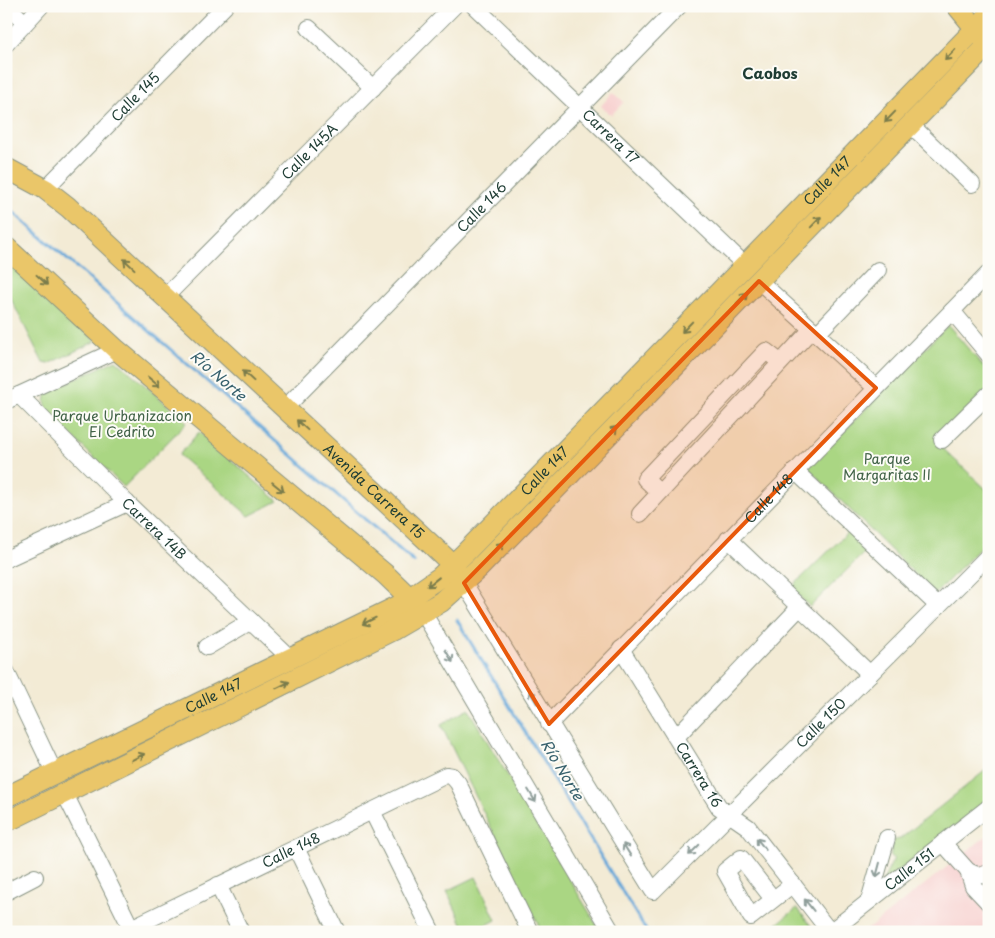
<svg xmlns="http://www.w3.org/2000/svg" width="995" height="938" viewBox="0 0 995 938" font-family="'Playpen Sans',sans-serif">
  <rect width="100%" height="100%" fill="#fdfcf7"/>
  <filter id="ink" filterUnits="userSpaceOnUse"><feTurbulence type="fractalNoise" baseFrequency=".02" numOctaves="2"/><feDisplacementMap in="SourceGraphic" scale="10" xChannelSelector="R" yChannelSelector="G"/><feConvolveMatrix kernelMatrix="1 2 1 2 8 2 1 2 1" color-interpolation-filters="sRGB"/></filter>
  <filter id="wash" filterUnits="userSpaceOnUse"><feTurbulence type="fractalNoise" baseFrequency=".0096" numOctaves="4" result="noise"/><feDisplacementMap in="SourceGraphic" scale="20" xChannelSelector="R" yChannelSelector="G"/><feGaussianBlur stdDeviation="1.12" result="paint"/><feColorMatrix in="noise" values="0 0 0 0 0 0 0 0 0 0 0 0 0 0 0 0 0 1.4 0 .05"/><feComposite in="paint" operator="in"/></filter>
  <g filter="url(#wash)">
    <rect width="100%" height="100%" fill="#f3ebd5"/>
    <path fill="#f7d0cf" d="M613,92l11,10 -13,13 -10,-9z
      M989,834v98h-125l93,-73z"/>
    <path fill="#aad683" stroke="#648a5c" d="M6,261l90,80 -47,23 -6,-1 -37,-74z
      M948,325l41,48v17l-53,52 53,50v47l-54,55 -127,-126z
      M116,360l71,62 -63,65 -75,-73 -4,-12 2,-10z
      M199,432l79,69 -29,15 -70,-61z
      M848,532l18,19 -56,56 -19,-19z
      M468,709l133,223h-59l-101,-207z
      M989,762v38l-108,85 13,-27 -4,-1 4,-17 6,-1 86,-69z
      M476,877l20,43 -23,12h-7l-19,-41z
      M797,908l15,19 -6,5h-39z"/>
    <g fill="none" stroke-linecap="round" stroke-linejoin="round">
      <path stroke="#65a7d9" stroke-width="3" d="M6,206l408,356
        M457,620l190,312"/>
    </g>
  </g>
  <g filter="url(#ink)">
    <g fill="none" stroke-linecap="round" stroke-linejoin="round">
      <defs>
        <g id="minor">
          <path d="M7,6l18,17"/>
          <path id="s1" d="M474,6l272,260"/>
          <path d="M309,28l64,60"/>
          <path d="M6,44l35,-38"/>
          <path d="M911,125l61,59"/>
          <path id="s2" d="M45,189l180,-183"/>
          <path d="M759,281l117,107"/>
          <path id="s3" d="M165,297l289,-291"/>
          <path d="M952,311l37,44"/>
          <path d="M817,334l61,-64"/>
          <path id="s4" d="M19,395l108,108 164,156"/>
          <path d="M6,401l111,-51"/>
          <path id="s5" d="M285,408l394,-402"/>
          <path d="M942,440l47,-46"/>
          <path d="M795,471l143,135"/>
          <path d="M659,492l-14,-13 121,-128 14,11"/>
          <path d="M640,514l172,-185"/>
          <path d="M728,539l142,135"/>
          <path d="M6,559l121,-56"/>
          <path id="s6" d="M464,583l189,308 336,-336"/>
          <path d="M424,614l188,318"/>
          <path d="M207,647l44,-26"/>
          <path id="s7" d="M621,649l98,158 29,20 82,105"/>
          <path d="M6,671l49,103"/>
          <path id="s8" d="M549,724l440,-451"/>
          <path d="M676,737l124,-130"/>
          <path d="M65,794l68,138"/>
          <path d="M372,811l60,121"/>
          <path d="M943,843l25,28 11,5 10,-3"/>
          <path d="M296,848l41,84"/>
          <path d="M968,871l5,15 16,17"/>
          <path d="M218,885l23,47"/>
          <path d="M6,892l29,-15"/>
          <path d="M773,899l-32,-41 -16,13 26,46 42,-33"/>
          <path d="M869,901l18,-63"/>
          <path id="s9" d="M131,928l315,-153 6,1 6,7 72,149"/>
          <path id="s10" d="M830,932l159,-125"/>
        </g>
        <g id="major">
          <path d="M957,6l26,32"/>
          <path id="s11" d="M6,168l39,21 23,18 366,340 19,18 7,12"/>
          <path d="M6,247l111,103 269,225 34,33"/>
          <path id="s12" d="M6,797l392,-191 42,-29 24,-23 525,-539"/>
          <path d="M6,822l387,-192 48,-28 38,-34 510,-524"/>
        </g>
      </defs>
      <use href="#minor" stroke="#899484" stroke-width="18"/>
      <use href="#major" stroke="#899484" stroke-width="22"/>
      <use href="#minor" stroke="#fff" stroke-width="16"/>
      <use href="#major" stroke="#eac669" stroke-width="20"/>
    </g>
    <defs><path id="oneway-shaft" d="M-6 0H5M1.5-3L5.5 0L1.5 3" fill="none" stroke-width="1.6" stroke-linecap="round" stroke-linejoin="round" transform="scale(1.25)"/></defs>
    <g stroke="#7a7b4c">
      <use href="#oneway-shaft" transform="translate(950 55) rotate(134)"/>
      <use href="#oneway-shaft" transform="translate(890 117) rotate(134)"/>
      <use href="#oneway-shaft" transform="translate(816 222) rotate(-46)"/>
      <use href="#oneway-shaft" transform="translate(129 264) rotate(-137)"/>
      <use href="#oneway-shaft" transform="translate(42 280) rotate(43)"/>
      <use href="#oneway-shaft" transform="translate(742 298) rotate(-46)"/>
      <use href="#oneway-shaft" transform="translate(687 327) rotate(134)"/>
      <use href="#oneway-shaft" transform="translate(248 376) rotate(-137)"/>
      <use href="#oneway-shaft" transform="translate(154 382) rotate(40)"/>
      <use href="#oneway-shaft" transform="translate(302 425) rotate(-137)"/>
      <use href="#oneway-shaft" transform="translate(612 432) rotate(-46)"/>
      <use href="#oneway-shaft" transform="translate(278 487) rotate(39)"/>
      <use href="#oneway-shaft" transform="translate(498 548) rotate(-46)"/>
      <use href="#oneway-shaft" transform="translate(433 582) rotate(142)"/>
      <use href="#oneway-shaft" transform="translate(369 621) rotate(154)"/>
      <use href="#oneway-shaft" transform="translate(283 685) rotate(-26)"/>
      <use href="#oneway-shaft" transform="translate(138 757) rotate(-27)"/>
    </g>
    <g stroke="#8f9e9a">
      <use href="#oneway-shaft" transform="translate(449 656) rotate(59)"/>
      <use href="#oneway-shaft" transform="translate(533 697) rotate(-121)"/>
      <use href="#oneway-shaft" transform="translate(532 796) rotate(59)"/>
      <use href="#oneway-shaft" transform="translate(761 844) rotate(-128)"/>
      <use href="#oneway-shaft" transform="translate(627 850) rotate(-122)"/>
      <use href="#oneway-shaft" transform="translate(694 850) rotate(135)"/>
      <use href="#oneway-shaft" transform="translate(878 870) rotate(105)"/>
      <use href="#oneway-shaft" transform="translate(809 905) rotate(-128)"/>
    </g>
  </g>
  <path fill="#e8590c" fill-opacity="0.2" stroke="#e8590c" stroke-width="4" stroke-linejoin="round" d="M759,281l117,107 -327,336 -85,-141z"/>
  <g text-anchor="middle" stroke-width="4" stroke-linejoin="round" paint-order="stroke">
    <g font-size="14" fill="#1f3d34" stroke="#fdfcf7">
      <text dy="5" stroke="none"><textPath href="#s2" startOffset="129">Calle 145</textPath></text>
      <text dy="5" stroke="none"><textPath href="#s1" startOffset="189">Carrera 17</textPath></text>
      <text dy="5" stroke="none"><textPath href="#s3" startOffset="205">Calle 145A</textPath></text>
      <text dy="5" stroke="none"><textPath href="#s12" startOffset="1041">Calle 147</textPath></text>
      <text dy="5" stroke="none"><textPath href="#s5" startOffset="281">Calle 146</textPath></text>
      <text dy="5" stroke="none"><textPath href="#s12" startOffset="636">Calle 147</textPath></text>
      <text dy="5" stroke="none"><textPath href="#s11" startOffset="491">Avenida Carrera 15</textPath></text>
      <text dy="5" stroke="none"><textPath href="#s8" startOffset="315">Calle 148</textPath></text>
      <text dy="5" stroke="none"><textPath href="#s4" startOffset="190">Carrera 14B</textPath></text>
      <text dy="5" stroke="none"><textPath href="#s12" startOffset="231">Calle 147</textPath></text>
      <text dy="5" stroke="none"><textPath href="#s6" startOffset="599">Calle 150</textPath></text>
      <text dy="5" stroke="none"><textPath href="#s7" startOffset="148">Carrera 16</textPath></text>
      <text dy="5" stroke="none"><textPath href="#s9" startOffset="178">Calle 148</textPath></text>
      <text dy="5" stroke="none"><textPath href="#s10" startOffset="101">Calle 151</textPath></text>
    </g>
    <g font-size="14" fill="#426348" stroke="#fdfcf7">
      <text x="122" y="421">Parque Urbanizacion<tspan x="122" dy="16">El Cedrito</tspan></text>
      <text x="887" y="464">Parque<tspan x="887" dy="16">Margaritas II</tspan></text>
    </g>
    <g font-size="15" font-weight="bold" fill="#1f3d34" stroke="#fdfcf7">
      <text x="770" y="79">Caobos</text>
    </g>
    <g font-size="15" font-style="italic" fill="#38626e" stroke="#fdfcf7">
      <text transform="translate(218 376) rotate(41)" y="5">Río Norte</text>
      <text transform="translate(562 770) rotate(59)" y="5">Río Norte</text>
    </g>
  </g>
  <rect width="995" height="938" fill="none" stroke="#fdfcf7" stroke-width="25"/>
</svg>
